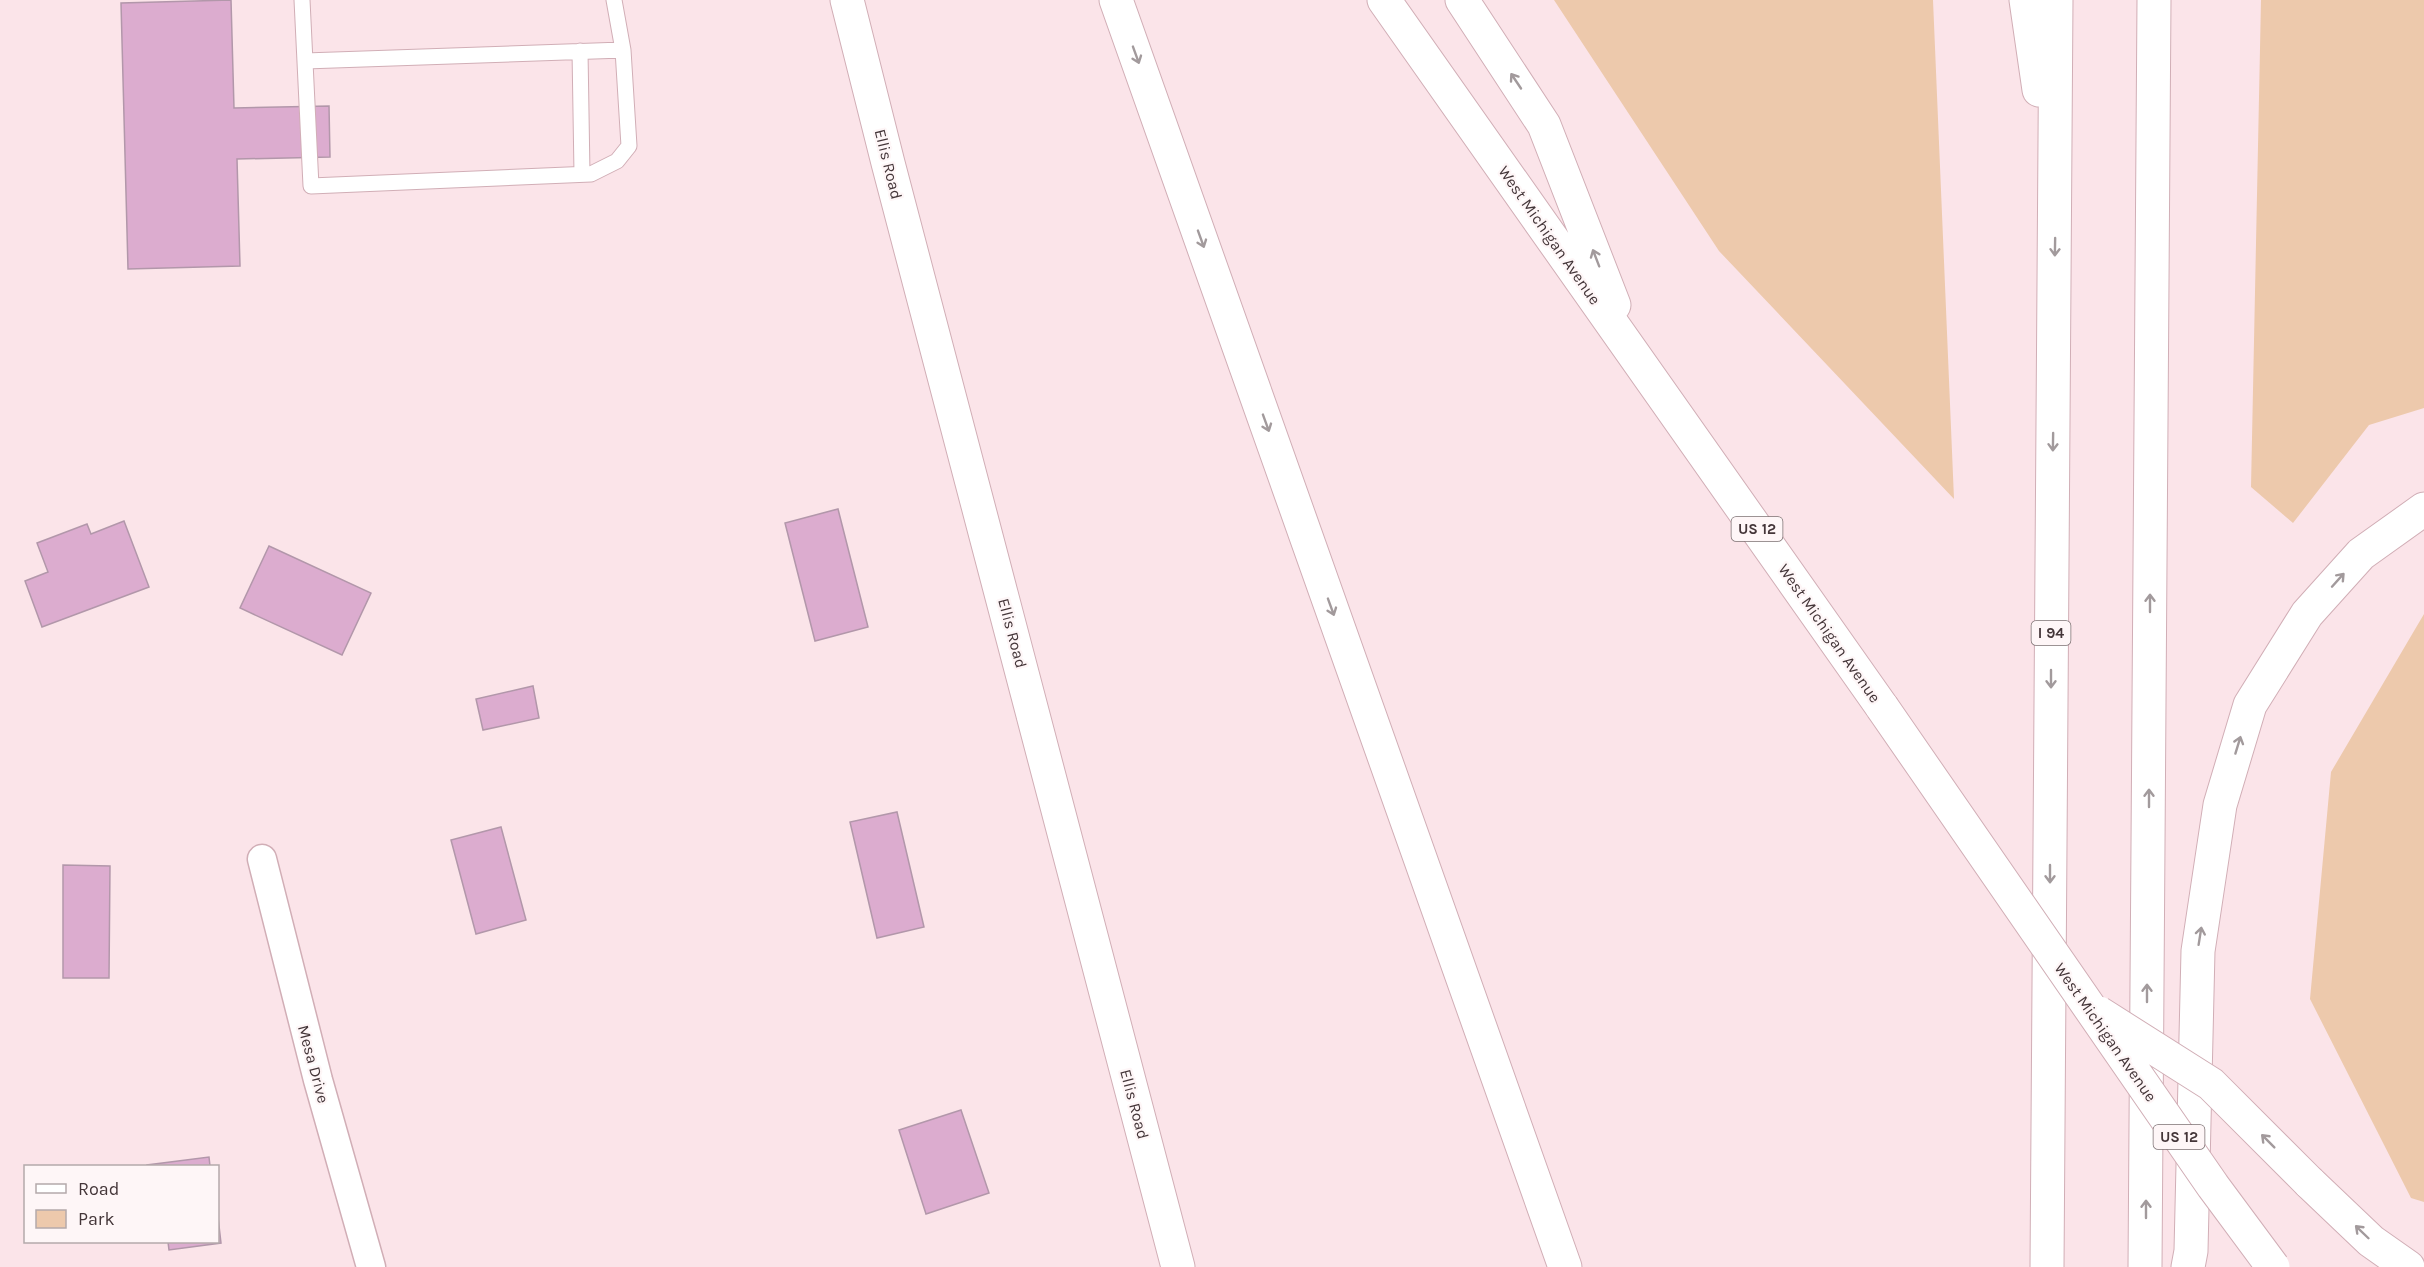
<svg xmlns="http://www.w3.org/2000/svg" width="2424" height="1267" viewBox="0 0 2424 1267" font-family="Karla,sans-serif">
  <rect width="100%" height="100%" fill="#fbe4e9"/>
  <path fill="#edc9ac" d="M1554,0h379l21,499 -235,-248z
    M2261,0h163v408l-55,17 -76,98 -42,-36z
    M2424,614v588l-13,-4 -101,-199 21,-227z"/>
  <path fill="#dcaccf" stroke="#b297aa" stroke-width="1.5" d="M231,0l3,108 95,-2 1,51 -93,2 3,107 -112,3 -7,-266z
    M838,509l30,118 -53,14 -30,-118z
    M124,521l25,66 -107,40 -17,-46 23,-9 -11,-29 50,-19 4,10z
    M269,546l102,47 -29,62 -102,-47z
    M533,686l6,32 -56,12 -7,-31z
    M897,812l27,115 -47,11 -27,-116z
    M501,827l25,93 -50,14 -25,-94z
    M63,865l47,1 -1,112h-46z
    M961,1110l28,83 -63,21 -27,-84z
    M209,1157l1,9h-63v-1z
    M218,1217l3,26 -52,7 -1,-8h50z"/>
  <g fill="none" stroke-linecap="round" stroke-linejoin="round">
    <defs>
      <path id="lane" d="M302,0l9,186 280,-12 26,-13 12,-15 -6,-96 -9,-50
        M580,51l2,123
        M305,61l318,-11"/>
      <path id="street" d="M262,859l56,221 53,187"/>
      <path id="secondary" d="M847,0l41,163 290,1104"/>
      <path id="highway" d="M1116,0l449,1267
        M1384,0l498,707
        M1462,0l82,125 70,180
        M2026,0l13,90
        M2309,1182l62,59 37,26
        M2047,1267l9,-1267
        M2145,1267l9,-1267
        M2188,1267l3,-16 7,-300 22,-146 30,-100 57,-91 54,-60 63,-45"/>
    </defs>
    <use href="#lane" stroke="#d1aeb6" stroke-width="17"/>
    <use href="#street" stroke="#d1aeb6" stroke-width="31"/>
    <use href="#secondary" stroke="#d1aeb6" stroke-width="35"/>
    <use href="#highway" stroke="#d1aeb6" stroke-width="35"/>
    <use href="#lane" stroke="#fff" stroke-width="15"/>
    <use href="#street" stroke="#fff" stroke-width="28"/>
    <use href="#secondary" stroke="#fff" stroke-width="33"/>
    <use href="#highway" stroke="#fff" stroke-width="33"/>
    <defs>
      <path id="highway-bridge" d="M1882,707l331,479 60,81
        M2099,1013l112,71 98,98"/>
    </defs>
    <use href="#highway-bridge" stroke="#d1aeb6" stroke-width="35" stroke-linecap="butt"/>
    <use href="#highway-bridge" stroke="#fff" stroke-width="33"/>
  </g>
  <defs><path id="oneway-shaft" d="M-6 0H5M1.5-3L5.5 0L1.5 3" fill="none" stroke-width="1.6" stroke-linecap="round" stroke-linejoin="round" transform="scale(1.5)"/></defs>
  <g stroke="#a29a9c">
    <use href="#oneway-shaft" transform="translate(1136 55) rotate(70)"/>
    <use href="#oneway-shaft" transform="translate(1516 81) rotate(-124)"/>
    <use href="#oneway-shaft" transform="translate(1201 239) rotate(70)"/>
    <use href="#oneway-shaft" transform="translate(2055 247) rotate(91)"/>
    <use href="#oneway-shaft" transform="translate(1596 258) rotate(-111)"/>
    <use href="#oneway-shaft" transform="translate(1266 423) rotate(70)"/>
    <use href="#oneway-shaft" transform="translate(2053 442) rotate(91)"/>
    <use href="#oneway-shaft" transform="translate(2338 580) rotate(-48)"/>
    <use href="#oneway-shaft" transform="translate(2150 603) rotate(-90)"/>
    <use href="#oneway-shaft" transform="translate(1331 607) rotate(70)"/>
    <use href="#oneway-shaft" transform="translate(2051 679) rotate(90)"/>
    <use href="#oneway-shaft" transform="translate(2238 745) rotate(-73)"/>
    <use href="#oneway-shaft" transform="translate(2149 798) rotate(-90)"/>
    <use href="#oneway-shaft" transform="translate(2050 874) rotate(90)"/>
    <use href="#oneway-shaft" transform="translate(2200 936) rotate(-81)"/>
    <use href="#oneway-shaft" transform="translate(2147 993) rotate(-90)"/>
    <use href="#oneway-shaft" transform="translate(2268 1141) rotate(-135)"/>
    <use href="#oneway-shaft" transform="translate(2146 1209) rotate(-90)"/>
    <use href="#oneway-shaft" transform="translate(2362 1232) rotate(-136)"/>
  </g>
  <g text-anchor="middle" stroke-width="4.5" stroke-linejoin="round" paint-order="stroke">
    <g fill="#fef6f7" stroke="#7c7072" stroke-width="1.5">
      <rect x="1731.5" y="517" width="51" height="24" rx="4.5"/>
      <rect x="2031.5" y="621" width="39" height="24" rx="4.5"/>
      <rect x="2153.5" y="1125" width="51" height="24" rx="4.5"/>
    </g>
    <g font-size="15" font-weight="bold" fill="#443639">
      <text x="1757" y="534">US 12</text>
      <text x="2051" y="638">I 94</text>
      <text x="2179" y="1142">US 12</text>
    </g>
    <g font-size="16" fill="#443639" stroke="#fef6f7">
      <text transform="translate(889 164) rotate(76)" y="6">Ellis Road</text>
      <text transform="translate(1550 235) rotate(55)" y="6">West Michigan Avenue</text>
      <text transform="translate(1013 633) rotate(75)" y="6">Ellis Road</text>
      <text transform="translate(1830 633) rotate(55)" y="6">West Michigan Avenue</text>
      <text transform="translate(2106 1032) rotate(55)" y="6">West Michigan Avenue</text>
      <text transform="translate(314 1064) rotate(75)" y="6">Mesa Drive</text>
      <text transform="translate(1135 1104) rotate(75)" y="6">Ellis Road</text>
    </g>
  </g>
  <rect x="24" y="1165" width="195" height="78" fill="#fef6f7" stroke="#b4a9ab" stroke-width="1.5"/>
  <rect x="36" y="1184" width="30" height="9" fill="#ffffff" stroke="#b4a9ab" stroke-width="1.5"/>
  <text x="78" y="1195" font-size="18" fill="#443639">Road</text>
  <rect x="36" y="1210" width="30" height="18" fill="#edc9ac" stroke="#b4a9ab" stroke-width="1.5"/>
  <text x="78" y="1225" font-size="18" fill="#443639">Park</text>
</svg>
